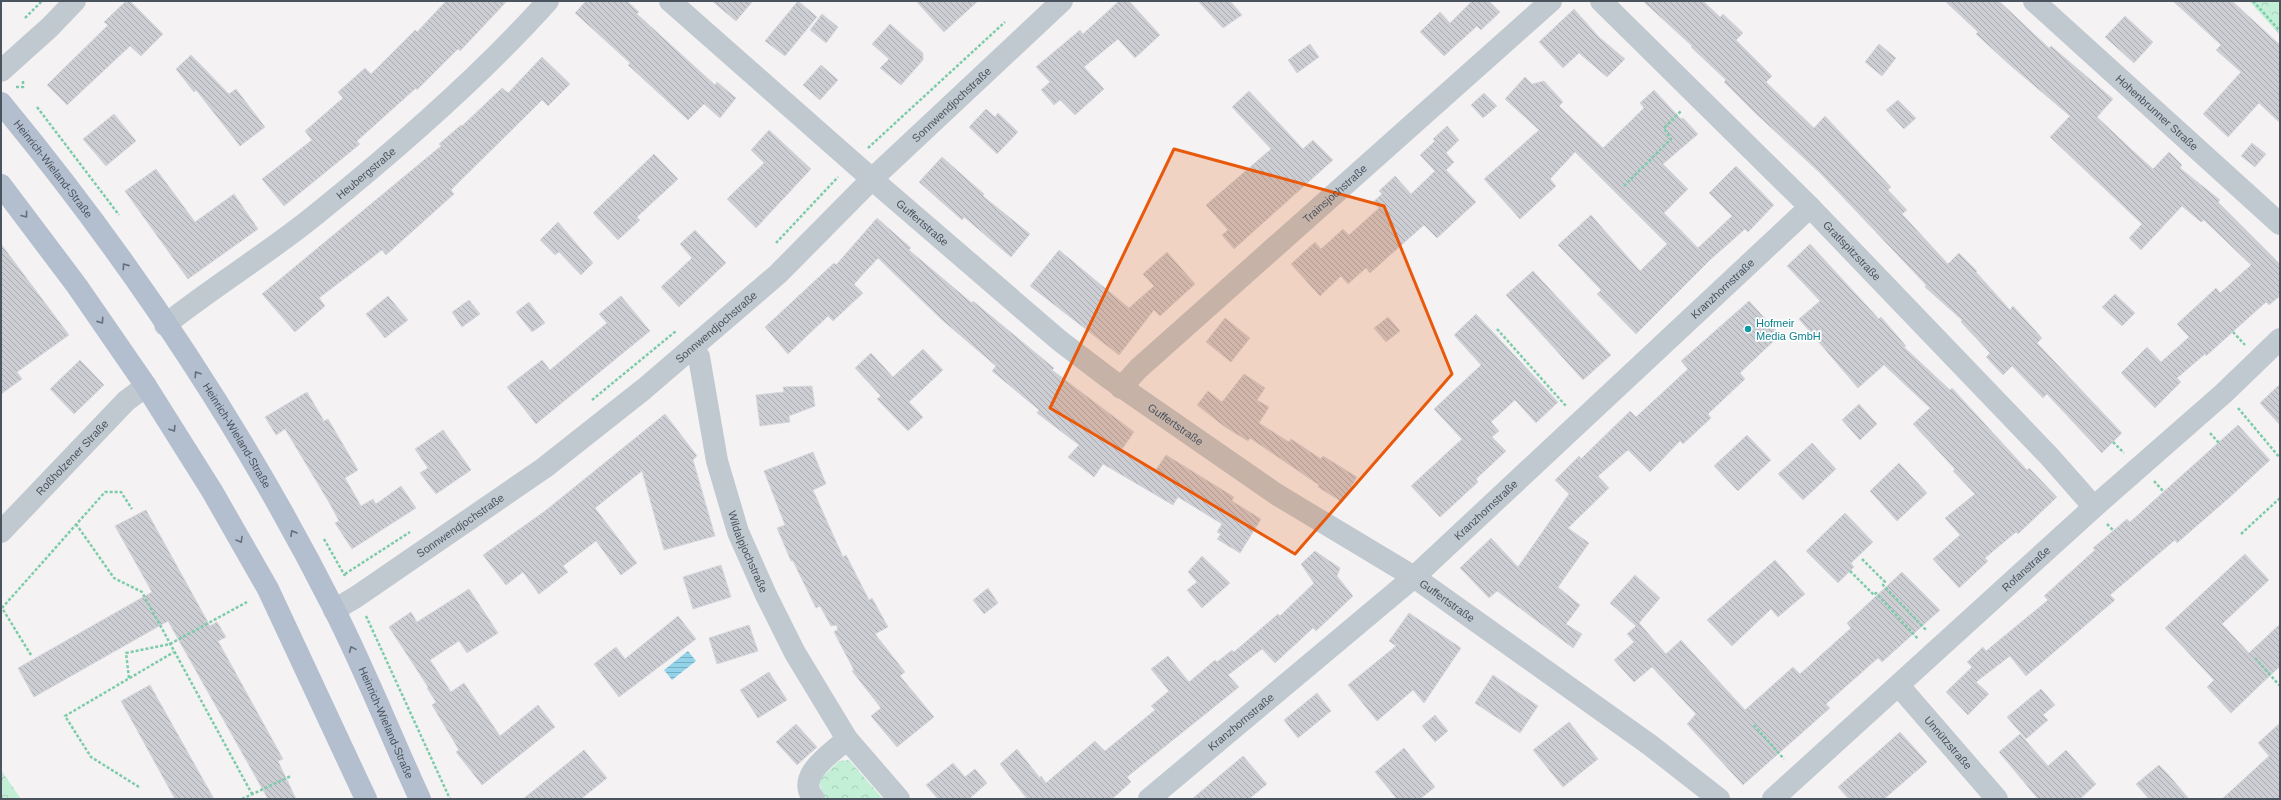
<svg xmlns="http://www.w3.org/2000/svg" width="2281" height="800" viewBox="0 0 2281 800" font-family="Helvetica,sans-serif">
  <defs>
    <pattern id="forest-crowns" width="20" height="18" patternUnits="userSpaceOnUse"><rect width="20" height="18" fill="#c3efd6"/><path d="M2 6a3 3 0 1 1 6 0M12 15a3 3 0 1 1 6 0" fill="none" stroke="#a9cfba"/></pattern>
    <pattern id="water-rules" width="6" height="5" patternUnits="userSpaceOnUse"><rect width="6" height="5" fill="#92d3ea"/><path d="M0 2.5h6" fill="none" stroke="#79aec1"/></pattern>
    <pattern id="building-back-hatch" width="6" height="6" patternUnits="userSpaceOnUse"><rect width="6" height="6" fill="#ccced4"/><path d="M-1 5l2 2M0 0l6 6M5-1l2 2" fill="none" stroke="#a8aaaf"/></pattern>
  </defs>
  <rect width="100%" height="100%" fill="#f4f2f2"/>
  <path fill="url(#forest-crowns)" d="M2249,1h31v34z
    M849,760l34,39 -60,-1 -4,-18 20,-19z
    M1,770l20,29h-20z"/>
  <path fill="url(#water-rules)" d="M688,651l8,10 -24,19 -8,-10z"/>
  <path fill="url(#building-back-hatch)" stroke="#d6d8dd" d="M126,1h4l33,33 -22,22 -11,-10 -63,59 -20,-20 61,-60 -4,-3z
    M446,1h61l-47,50 -2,-2 -41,41 -1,-2 -59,53 3,3 -76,62 -22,-27 50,-39 -7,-9 38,-33 -5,-6 27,-24 6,6 44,-44 2,2z
    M586,1h41l12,11 -2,2 78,71 2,-3 19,16 -16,20 -16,-14 -16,16 -60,-55 2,-2 -55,-50z
    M712,1h41l-17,20z
    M798,1l19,16 -32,39 -20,-15z
    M916,1h62l-34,31z
    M1119,1h10l31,34 -25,23 -17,-19 -34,28 20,22 -29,26 -15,-15 -6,5 -13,-15 9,-8 -14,-15 44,-37 3,4z
    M1198,1h32l12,14 -19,13z
    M1472,1h17l11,11 -19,18 -4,-4 -33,30 -24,-24 20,-20 10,11z
    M1643,1h60l17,16 3,-3 20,19 -7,7 36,36 -6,6 48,46 11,-12 66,71 -3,3 19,20 -5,4 46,50 11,-11 18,18 -1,1 34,38 3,-4 29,32 -5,5 85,90 -20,20 -55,-59 -4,4 -31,-32 -9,9 -17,-18 4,-4 -29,-31 1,-2 -37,-33 1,-2 -106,-112 -67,-62 -29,-29 2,-2 -35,-33 1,-1z
    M1945,1h54l50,47 2,-2 62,53 -16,18 34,32 22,20 16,-17 13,13 -2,3 40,32 -2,2 62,62v32l-11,9 -3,-3 -60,54 -1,-2 -28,24 4,4 -26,26 -34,-35 26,-26 14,15 28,-25 -12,-13 39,-36 4,5 31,-28 -47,-45 -3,2 -19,-16 -41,44 -12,-12 13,-14 -92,-87 20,-21 -59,-50 -35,-32 2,-2z
    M2173,1h59l48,44v78l-21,-20 -31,34 -25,-23 38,-42 -25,-22 5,-5z
    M1574,9l25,28 26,22 -18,18 -28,-24 -16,15 -24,-26z
    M822,14l16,13 -12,16 -16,-13z
    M2125,16l28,26 -19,21 -29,-26z
    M890,24l33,29v7l-22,25 -21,-17 9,-9 -17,-15z
    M1310,44l9,13 -22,16 -9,-13z
    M1879,44l17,14 -14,18 -17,-14z
    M191,55l38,39 7,-5 29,38 -25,19 -44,-56 -2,2 -18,-23z
    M542,57l28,27 -22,22 -6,-6 -91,90 3,4 -68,61 -4,-5 -63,48 6,8 -30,26 -33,-38 179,-148 -2,-2 22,-19 1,1 40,-38 6,5z
    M821,65l17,15 -18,20 -17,-15z
    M1525,77l7,7 12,-3 19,21 -4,4 44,42 41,-40 -4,-5 14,-13 27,29 2,-1 15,16 -35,30 25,25 -24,24 34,35 34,-32 -23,-23 27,-27 38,39 -26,27 -3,-3 -35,31 -74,74 -39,-40 4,-4 -43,-45 33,-30 49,56 27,-27 -92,-92 -25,27 6,7 -36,33 -36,-40 55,-49 -34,-31z
    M1249,91l54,58 10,-9 20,20 -99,89 -12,-14 6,-5 -22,-25 65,-56 -39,-42z
    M1484,93l13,13 -14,12 -12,-13z
    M1898,100l18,18 -12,11 -18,-19z
    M986,109l9,8 3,-4 20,19 -21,22 -28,-27z
    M114,114l22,27 -30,25 -23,-27z
    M1447,126l12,14 -13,13 8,9 -8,8 30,32 -39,36 -13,-13 -54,48 -4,-5 -18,16 -7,-8 -21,20 -29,-32 24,-22 6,7 22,-20 6,6 30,-27 -6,-6 9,-8 -3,-3 16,-15 16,18 24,-23 -15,-16 15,-14 -2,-2z
    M769,130l42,39 -55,59 -29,-29 37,-36 -13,-13z
    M2252,143l14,11 -11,13 -14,-11z
    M654,154l24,25 -41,38 3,3 -22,20 -25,-27z
    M942,157l42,37 -1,2 47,38 -19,23 -47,-40 -2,3 -43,-38z
    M156,169l39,53 39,-28 24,35 -70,50 -63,-88z
    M877,218l34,30 -2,2 63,53 1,-2 81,67 -2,2 82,62 -12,17 33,22 11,-16 68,42 -2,4 29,18 -21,34 -23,-14 4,-5 -4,-2 5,-8 -44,-27 -5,8 -70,-41 -9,13 -26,-20 11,-12 -42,-32 2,-3 -47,-39 4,-5 -55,-47 -63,-61 -24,26 9,9 -30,28 -5,-5 -40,38 -23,-27 69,-64 2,2z
    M558,222l35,41 -12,12 -22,-23 -4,3 -15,-15z
    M695,230l31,33 -47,44 -18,-20 31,-29 -12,-14z
    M1,244l68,91 -52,37 5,7 -21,15z
    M1810,244l69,75 2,-2 25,29 -2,1 46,43 2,-2 75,82 2,-2 28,29 -39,37 -2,-2 -31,26 3,3 -29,27 -26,-29 27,-24 -15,-17 30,-24 -22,-23 2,-2 -42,-45 17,-16 -46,-43 -26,23 -59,-69 21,-18 -33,-35z
    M1059,250l70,58 25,-22 -11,-12 24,-22 28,32 -35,32 -6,-6 -35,45 -89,-69z
    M1533,271l78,84 -28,25 -77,-85z
    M2115,294l20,19 -13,13 -20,-19z
    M388,296l20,24 -23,18 -19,-24z
    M621,296l29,35 -114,93 -29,-37 35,-27 8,10 57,-47 -8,-9z
    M469,300l11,14 -18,13 -10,-15z
    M1749,301l31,34 -40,38 5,6 -37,35 3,4 -28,26 -3,-3 -30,31 -22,-22 -30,26 11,12 -41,40 21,15 -31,44 22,18 -14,19 16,10 -9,14 -76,-57 -8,7 -29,-30 31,-30 27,29 51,-73 -14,-14 24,-24 2,3 49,-48 6,6 52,-48 -7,-8z
    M529,302l16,21 -13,9 -16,-20z
    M1476,314l82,88 -22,21 -21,-23 -24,22 8,9 -7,6 14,14 -30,28 2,3 -38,35 -29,-31 51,-47 -28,-30 47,-44 -27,-30z
    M1388,317l12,14 -14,11 -12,-14z
    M1225,318l25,20 -19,24 -25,-20z
    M923,349l20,21 -34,32 14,15 -15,14 -31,-32 4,-3 -26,-28 16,-15 22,24z
    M80,360l24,25 -30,29 -24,-25z
    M1244,374l21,14 -8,12 12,7 -10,16 30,19 2,-3 30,20 2,-3 34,21 -15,25 -24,-15 1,-2 -69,-47 -2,3 -23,-14 -28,-22 11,-14 14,11z
    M2280,384v41l-20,-22z
    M812,386l3,20 -26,10 1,6 -30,4 -4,-31 28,-3 -1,-5z
    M307,392l17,29 4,-2 30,51 -13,8 16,28 12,-7 3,5 25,-18 15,22 -64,41 -17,-26 4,-2 -9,-17 -45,-75 -9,6 -11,-18z
    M1859,404l18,20 -17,16 -18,-20z
    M665,414l32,42 -4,4 22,76 -51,14 -22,-79 -47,37 42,55 -16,12 -25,-34 -33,25 5,6 -29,22 -16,-22 -17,13 -23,-30 62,-44z
    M2238,425l32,35 -40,37 -53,46 -2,-3 -65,55 5,5 -89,76 -16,-20 -34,26 13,12 -21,21 -22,-23 26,-25 -5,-5 16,-15 3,4 62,-51 -4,-4 51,-46 -2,-2 34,-29 3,3z
    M443,430l28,40 -35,24 -16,-21 8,-5 -13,-19z
    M1747,435l24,25 -33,31 -24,-25z
    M1812,443l24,26 -33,31 -25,-26z
    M813,452l13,32 -13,6 30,67 3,-2 23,45 3,-2 16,29 -13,7 30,38 -5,4 34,41 -37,30 -26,-31 10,-8 -29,-37 2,-1 -20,-38 4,-3 -2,-4 -5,1 -11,-20 -4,2 -23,-47h-2l-14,-33 8,-3 -21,-54z
    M1899,463l28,30 -30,28 -27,-30z
    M146,510l64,116 7,-4 9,15 -8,4 65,118 -5,2 18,38h-28l-100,-178 -134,76 -16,-29 134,-76 -37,-66z
    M1845,513l28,29 -22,21 3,4 -16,16 -32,-32z
    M1315,551l25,17 -3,8 16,20 -37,35 -3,-3 -38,35 -13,-14 -34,26 11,12 -112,90 4,5 -19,17h-85l-27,-35 17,-15 23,29 1,-2 5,7 49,-42 10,10 50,-41 -4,-4 18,-15 -18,-22 17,-13 21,26 26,-22 2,2 15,-12 2,2 44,-38 2,2 34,-33 -13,-19z
    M2245,554l24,26 -47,44 27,29 31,-29v42l-49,47 -24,-26 7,-7 -49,-52z
    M1202,556l28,27 -28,25 -15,-18 10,-8 -9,-10z
    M1775,560l30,34 -27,23 -7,-8 -39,37 -25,-26z
    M721,565l10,32 -38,12 -10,-32z
    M1902,572l38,38 -58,52 -4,-4 -52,46 4,4 -87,77 -56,-61 9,-10 -44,-47 -18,15 -20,-22 20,-18 -7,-8 9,-8 -26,-23 25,-28 25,23 -21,25 27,31 15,-14 64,70 48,-43 7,7 51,-46 -4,-5z
    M988,588l10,15 -14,11 -11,-14z
    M469,589l29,44 -31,20 -8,-12 -29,19 21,32 13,-9 36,53 38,-31 17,22 -73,58 -26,-33 3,-2 -27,-45 4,-3 -9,-14 1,-1 -39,-60 22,-15 6,10z
    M1409,613l52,35 -37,55 -11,-13 -36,31 -29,-36 48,-39 -7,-5z
    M678,616l18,23 -77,58 -25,-33 22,-17 9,12z
    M749,625l9,26 -41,13 -8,-26z
    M769,672l18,28 -29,18 -18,-28z
    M1493,675l45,31 -18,27 -45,-30z
    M150,685l64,114h-39l-54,-98z
    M2041,689l14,16 -12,10 5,5 -22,19 -19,-22z
    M1317,693l14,18 -33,27 -14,-18z
    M1435,715l13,16 -13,11 -13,-16z
    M1569,722l29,37 -35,28 -30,-37z
    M2280,723v76h-58l47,-43 -11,-13z
    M796,724l21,23 -20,18 -21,-23z
    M1900,732l27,30 -43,37h-35l-11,-12z
    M2020,734l28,32 18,-16 30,34 -16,15h-42l-39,-47z
    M1404,748l31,39 -15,12h-23l-22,-27z
    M584,750l23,28 -26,21h-58z
    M1243,756l24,28 -18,15h-57z
    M953,763l12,14 10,-8 12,14 -18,16h-31l-12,-14z
    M2159,765l8,8 22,26h-40l-13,-15z"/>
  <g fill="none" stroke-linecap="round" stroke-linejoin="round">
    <path stroke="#7ccca9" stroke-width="2.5" stroke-dasharray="3 2" stroke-linecap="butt" d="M2253,1l27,30
      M25,18l17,-17
      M16,87h7v-6
      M37,107l82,108
      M868,148l137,-126
      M1624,186l47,-47 -7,-11 18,-18
      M776,243l62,-66
      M1497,329l69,77
      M2233,332l12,13
      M592,400l84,-69
      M2238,408l42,50
      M2210,433l9,10
      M2113,442l11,11
      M2154,481l9,10
      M76,524l38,54 28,14 110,202
      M2107,524l6,6
      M2241,534l39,-36
      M324,539l21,37
      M1862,559l23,23 -2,3 44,46
      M1850,571l24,24 2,-2 42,46
      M345,574l65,-42
      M366,616l84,183
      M31,655l-29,-47 103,-116h16l11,17
      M2255,658l25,28
      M129,678l-3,-25 44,-9 77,-42
      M1754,725l30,34
      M139,787l-48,-30 -26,-41 109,-64
      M242,799l49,-23"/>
    <g stroke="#c0c8d0" stroke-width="22">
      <path id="s1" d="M670,1l211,186 179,154 50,38 166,115 138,83 236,168 69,54"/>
      <path id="s2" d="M1601,1l209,206 239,249 45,51"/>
      <path id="s3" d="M2034,1l246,223"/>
      <path d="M1,71l49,-44 25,-26"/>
      <path id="s4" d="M165,325c49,-39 102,-71 149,-109 82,-66 164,-137 234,-215"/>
      <path id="s5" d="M693,347l6,10 18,104 21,71 28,63 29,58 52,86 52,60"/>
      <path id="s6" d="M1121,388l17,-19 413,-368"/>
      <path id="s7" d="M1,532l125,-131 20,-15"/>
      <path id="s8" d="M334,610l22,-13 188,-129 100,-79 134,-115 94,-95 190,-178"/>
      <path id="s9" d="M1899,686l98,113"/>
      <path d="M814,799c-20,-23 18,-46 33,-60"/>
      <path id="s10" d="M1149,799l265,-222 396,-370"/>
      <path id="s11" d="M1773,799l321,-292 130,-114 56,-54"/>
    </g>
    <g stroke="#b3bfcf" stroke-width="22">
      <path id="s12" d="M1,103c128,155 242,326 333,506 31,61 57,127 86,190"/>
      <path d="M1,185l76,101 69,100 66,105 56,98 98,210"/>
    </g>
  </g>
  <defs><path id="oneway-chevron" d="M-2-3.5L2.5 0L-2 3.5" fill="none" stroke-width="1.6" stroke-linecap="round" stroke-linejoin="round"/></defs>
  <g stroke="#646f7b">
    <use href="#oneway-chevron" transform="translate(25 215) rotate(53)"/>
    <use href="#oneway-chevron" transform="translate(125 266) rotate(-125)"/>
    <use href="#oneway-chevron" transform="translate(101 321) rotate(55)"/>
    <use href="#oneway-chevron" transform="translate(197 374) rotate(-123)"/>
    <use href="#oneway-chevron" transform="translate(173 429) rotate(58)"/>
    <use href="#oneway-chevron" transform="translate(293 533) rotate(-119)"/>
    <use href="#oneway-chevron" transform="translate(240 540) rotate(60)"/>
    <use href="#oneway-chevron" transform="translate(352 649) rotate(-114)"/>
  </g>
  <path fill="#e8590c" fill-opacity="0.2" stroke="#e8590c" stroke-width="3" stroke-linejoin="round" d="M1174,149l210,57 68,168 -157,180 -245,-146z"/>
  <circle fill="#0f9aa8" stroke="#fff" stroke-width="1.5" cx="1748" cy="329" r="4"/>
  <g text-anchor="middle" stroke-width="3.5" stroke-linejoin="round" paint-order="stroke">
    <g font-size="11" fill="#4a545f" stroke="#fff">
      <text dy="4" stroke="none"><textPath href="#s8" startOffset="800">Sonnwendjochstraße</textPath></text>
      <text dy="4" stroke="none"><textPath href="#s3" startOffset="166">Hohenbrunner Straße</textPath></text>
      <text dy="4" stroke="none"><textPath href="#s12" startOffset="84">Heinrich-Wieland-Straße</textPath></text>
      <text dy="4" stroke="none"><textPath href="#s4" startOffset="252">Heubergstraße</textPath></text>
      <text dy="4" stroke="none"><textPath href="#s6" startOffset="289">Trainsjochstraße</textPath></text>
      <text dy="4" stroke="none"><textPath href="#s1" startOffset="336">Guffertstraße</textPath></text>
      <text dy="4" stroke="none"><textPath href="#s2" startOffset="354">Gratlspitzstraße</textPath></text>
      <text dy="4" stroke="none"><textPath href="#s10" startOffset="768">Kranzhornstraße</textPath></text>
      <text dy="4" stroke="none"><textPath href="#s8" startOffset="476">Sonnwendjochstraße</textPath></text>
      <text dy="4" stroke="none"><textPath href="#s1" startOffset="660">Guffertstraße</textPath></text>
      <text dy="4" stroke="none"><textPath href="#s12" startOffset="408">Heinrich-Wieland-Straße</textPath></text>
      <text dy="4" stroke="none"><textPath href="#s7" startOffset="103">Roßholzener Straße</textPath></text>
      <text dy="4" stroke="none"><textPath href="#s10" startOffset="444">Kranzhornstraße</textPath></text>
      <text dy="4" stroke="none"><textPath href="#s8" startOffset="152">Sonnwendjochstraße</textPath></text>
      <text dy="4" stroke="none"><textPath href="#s5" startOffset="213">Wildalpjochstraße</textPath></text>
      <text dy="4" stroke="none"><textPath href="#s11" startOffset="342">Rofanstraße</textPath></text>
      <text dy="4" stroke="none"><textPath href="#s1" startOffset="984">Guffertstraße</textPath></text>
      <text dy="4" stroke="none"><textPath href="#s10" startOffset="120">Kranzhornstraße</textPath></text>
      <text dy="4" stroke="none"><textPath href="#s12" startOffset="732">Heinrich-Wieland-Straße</textPath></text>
      <text dy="4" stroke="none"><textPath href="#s9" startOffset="75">Unnützstraße</textPath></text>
    </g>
    <g font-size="11" fill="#0d838f" stroke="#fff" text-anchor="start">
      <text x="1756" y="327">Hofmeir<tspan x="1756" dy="13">Media GmbH</tspan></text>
    </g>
  </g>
  <rect width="2281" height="800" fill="none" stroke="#4a545f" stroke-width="4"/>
</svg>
